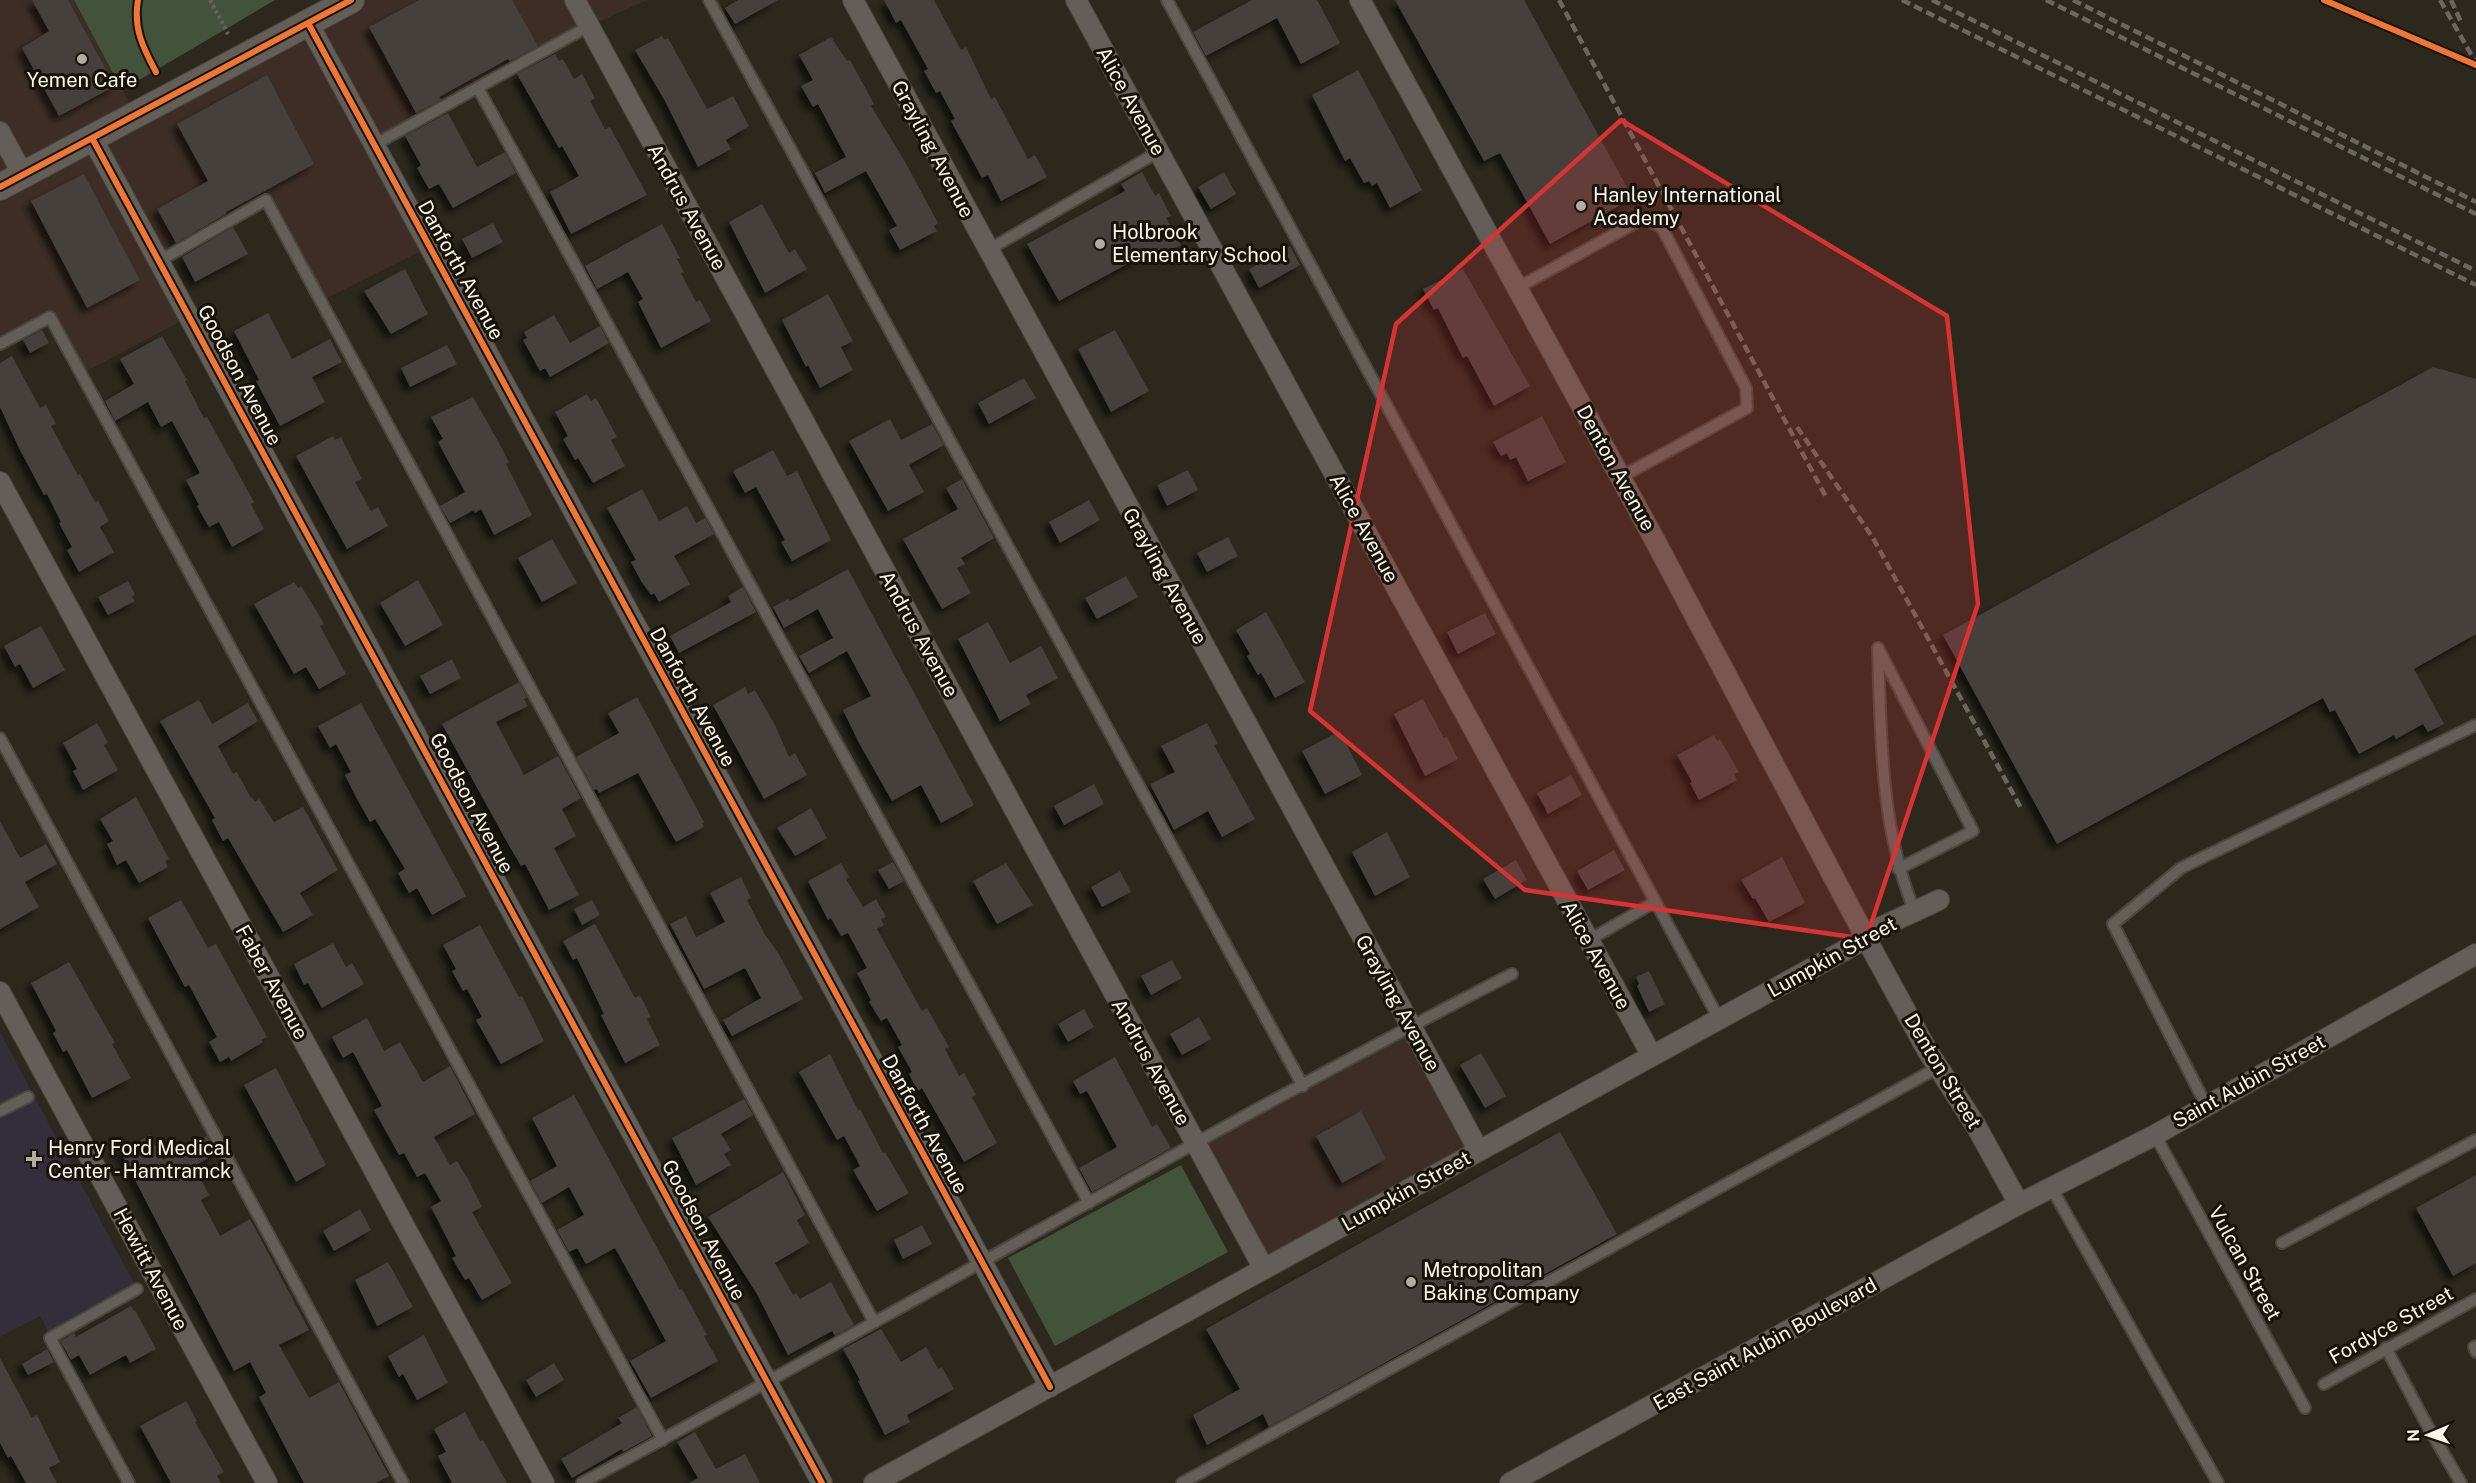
<svg xmlns="http://www.w3.org/2000/svg" width="2476" height="1483" viewBox="0 0 2476 1483" font-family="'Public Sans',sans-serif">
  <defs>
    <filter id="shadow"><feDropShadow dx="-5.5" dy="5.5" stdDeviation="3" flood-color="#0009"/></filter>
  </defs>
  <rect width="100%" height="100%" fill="#2c281e"/>
  <path fill="#3d2d26" d="M0,0h74l62,115 212,-115h299l-58,26 -215,119 55,102 -108,54 -55,-100 -107,60 30,56 -108,57 -31,-57 -50,27z
    M1411,1026l68,125 -215,118 -67,-124z"/>
  <path fill="#342e3b" d="M0,1032l136,255 -87,46 -9,-17 -40,21z"/>
  <path fill="#43523a" d="M74,0h201l-153,90z
    M1181,1165l47,87 -173,94 -47,-88z"/>
  <path fill="#443f3b" filter="url(#shadow)" d="M32,0h36l47,86 -56,30 -37,-68 27,-17z
    M419,0h93l26,46 -28,15 -2,-2 -69,38 2,3 -25,13 -47,-86z
    M738,0h40l-43,24 -10,-16z
    M884,0h50l27,50 5,-3 25,52 4,-2 33,62 7,-4 12,22 -46,24 -13,-26 -6,3 -31,-57 4,-2 -15,-28 -4,2 -12,-22 4,-2 -27,-49 -5,3z
    M1252,0h65l23,43 -39,21 -24,-46 -71,38 -13,-24z
    M1395,0h129l109,198 -83,46 -50,-91 -16,8z
    M662,36l3,4 3,-2 39,71 26,-13 16,30 -23,14 5,9 -33,18 -33,-66 -30,-51z
    M831,37l16,24 3,-1 24,44 -3,2 33,54 34,63 -4,3 3,5 -37,19 -11,-20 8,-4 -31,-55 -41,22 -10,-20 31,-16 -28,-53 -5,3 -12,-21 12,-6 -14,-25z
    M555,54l4,7 4,-2 11,20 8,-5 13,24 -5,3 15,28 5,-2 37,68 -76,39 -21,-42 29,-16 -17,-30 -3,2 -42,-74z
    M1358,70l64,120 -32,18 -13,-25 -5,3 -3,-5 -5,2 -14,-25 -5,3 -33,-66z
    M267,75l47,89 -88,48v2l-50,29 -19,-34 51,-28 -31,-57z
    M448,113l29,54 28,-15 11,21 -63,35 -14,-24 -10,5 -12,-21 4,-3 -16,-29z
    M1142,172l13,24 4,-3 12,23 -5,2 15,27 -20,10 -4,-7 -98,53 -32,-57 98,-53 -4,-7z
    M1224,172l12,22 -25,15 -13,-22z
    M84,174l56,106 -53,28 -56,-107z
    M762,204l27,49 6,-4 12,20 -42,24 -36,-71z
    M493,223l10,19 -31,16 -10,-19z
    M662,224l18,34 -3,1 7,13 -3,1 15,29 4,-2 11,21 -50,27 -23,-46 5,-3 -15,-27 -31,17 -12,-23z
    M233,227l15,27 -53,28 -13,-25z
    M1290,246l10,19 -41,23 -10,-19z
    M405,269l23,45 -37,20 -27,-43z
    M1463,269l67,117 -36,20 -27,-50 -4,2 -25,-50 -4,2 -11,-21z
    M828,294l25,47 -12,6 12,23 -33,18 -12,-23 -2,2 -24,-47z
    M268,313l24,46 38,-20 12,23 -30,15 13,25 -45,24 -24,-45 3,-1 -25,-49z
    M554,315l16,28 30,-17 9,17 -59,34 -5,-9 -5,3 -17,-31 4,-2 -3,-6z
    M42,330l7,13 -19,10 -7,-13z
    M1115,330l34,61 -38,21 -33,-63z
    M162,336l25,44 -2,1 19,37 3,-1 47,85 -3,2 13,25 -32,18 -13,-25 -10,5 -12,-21 2,-1 -13,-25 14,-7 -28,-52 -11,6 -13,-25 -33,19 -10,-20 29,-17 -14,-25z
    M447,345l10,19 -47,23 -9,-19z
    M12,356l28,52 6,-3 10,19 -5,2 27,49 2,-1 15,28 3,-1 11,20 -9,6 14,25 -35,20 -12,-22 5,-3 -13,-24 2,-1 -14,-28 -3,1 -24,-45 -20,-43v-44z
    M2433,367l43,12v255l-62,35 30,55 -16,8 -5,-8 -27,15 -2,-4 -35,19 -24,-44 -5,2 -7,-14 -266,146 -114,-209z
    M1024,378l12,20 -47,26 -11,-21z
    M587,394l4,7 5,-3 21,39 -6,3 14,26 -32,17 -15,-25 -3,2 -12,-21 5,-3 -13,-24z
    M473,397l30,53 6,13 -3,1 26,51 -38,20 -13,-26 -6,4 -1,-3 -24,13 -10,-17 25,-14 -27,-50 5,-3 -12,-22z
    M1542,416l24,46 -38,19 -12,-24 -6,3 -3,-7 -6,3 -8,-14z
    M890,419l11,21 31,-16 12,21 -35,20 15,27 -36,19 -39,-70z
    M333,436l2,4 6,-3 21,42 -7,3 16,29 7,-4 10,19 -41,23 -51,-93z
    M773,450l14,26 10,-5 34,69 -39,21 -11,-19 4,-2 -29,-53 -11,6 -12,-22z
    M1188,470l10,20 -31,16 -10,-21z
    M962,479l32,59 -33,20 4,6 -8,4 14,25 -29,16 -39,-70 55,-30 -12,-21z
    M642,489l17,32 28,-15 9,17 9,-5 9,16 -40,22 16,28 -31,18 -5,-9 -3,2 -10,-14 -10,-19 5,-2 -29,-52z
    M1089,500l11,20 -40,23 -11,-21z
    M1228,537l10,19 -31,16 -10,-19z
    M552,539l25,44 -35,19 -24,-44z
    M848,569l126,236 -33,18 -20,-38 -29,16 -33,-58 -16,-33 28,-14 -24,-45 -38,22 -10,-17 34,-18 -15,-29 -34,19 -11,-21 15,-8 2,2z
    M1126,576l12,21 -41,22 -12,-21z
    M418,580l25,45 -38,21 -25,-43z
    M128,581l7,14 -3,2 3,4 -27,14 -10,-18z
    M294,582l4,6 3,-2 12,19 11,19 -4,2 26,48 -27,15 -13,-22 -12,7 -40,-70z
    M743,587l13,25 -77,41 -9,-17 61,-34 -3,-6z
    M1266,612l39,70 -30,16 -14,-25 -3,2 -11,-19 3,-2 -14,-24z
    M1485,613l11,21 -38,20 -11,-22z
    M988,622l22,41 31,-17 17,32 -32,17 5,9 -31,17 -42,-82z
    M41,626l24,44 -32,18 -13,-24 -5,3 -11,-21z
    M452,659l9,19 -31,16 -10,-18z
    M519,682l8,16 -3,1 4,7 -32,16 28,53 34,-19 23,42 -19,11 14,27 -22,12 25,47 -30,15 -24,-46 -4,2 -14,-24 -65,-118z
    M745,687l3,7 7,-4 20,35 14,32 6,-4 12,22 -43,24 -51,-94z
    M637,697l67,125 -2,1 2,4 -28,15 -38,-69 -39,20 -2,-4 -3,1 -18,-33 43,-24 -11,-20z
    M1423,699l21,39 3,-1 11,22 -33,17 -31,-62z
    M199,700l13,24 36,-21 10,18 -40,25 15,28 4,-2 14,26 1,-1 3,5 4,-3 15,23 29,-15 35,63 -38,23 13,22 -30,17 -55,-94 -5,3 -11,-21 3,-2 -55,-97z
    M361,703l105,193 -34,19 -15,-27 -8,5 -11,-20 7,-4 -30,-50 -5,3 -14,-25 -11,-22 6,-3 -15,-28 -6,4 -12,-22z
    M97,723l11,20 -4,2 14,25 -35,20 -10,-19 4,-2 -14,-26z
    M1207,723l11,21 -4,1 41,74 -33,18 -14,-26 -34,19 -24,-46 25,-12 -14,-26z
    M1340,731l22,44 -37,19 -23,-43z
    M1714,735l3,6 3,-2 19,33 -5,2 3,6 -38,20 -9,-17 2,-1 -15,-27z
    M1571,775l11,20 -34,19 -11,-21z
    M1094,784l10,20 -40,21 -10,-19z
    M136,797l33,62 -4,2 3,6 -29,16 -13,-23 -9,5 -10,-21 6,-3 -13,-22z
    M811,808l16,30 -32,18 -18,-28z
    M0,821l20,37 26,-14 11,20 -32,18 14,25 -39,22z
    M1387,832l23,45 -35,19 -23,-44z
    M1614,850l11,20 -37,20 -11,-19z
    M1782,857l23,46 -36,19 -14,-24 -2,1 -12,-19z
    M1516,860l11,20 -32,19 -12,-20z
    M893,862l11,19 -15,8 -11,-19z
    M841,863l8,14 -3,2 17,28 13,-8 10,18 -5,2 3,6 -7,4 42,77 3,5 5,-3 22,39 -4,2 14,27 5,-3 12,22 -4,2 25,46 -33,19 -42,-74 -4,3 -9,-17 3,-2 -14,-25 4,-2 -15,-27 -6,3 -12,-19 2,-2 -14,-27 10,-5 -19,-35 -7,3 -10,-18 -3,2 -20,-39z
    M1006,863l27,42 -36,19 -24,-43z
    M1120,871l11,21 -29,15 -11,-20z
    M741,877l10,21 -4,2 17,33 16,23 23,43 -71,37 -9,-16 38,-22 -16,-30 -41,21 -34,-65 16,-8 10,21 29,-15 -15,-29z
    M181,900l27,48 8,-4 51,93 -6,3 2,2 -32,19 -2,-4 -9,5 -11,-20 8,-5 -28,-52 -4,2 -37,-69z
    M592,900l8,15 -18,10 -8,-16z
    M595,924l40,74 5,-3 11,22 -4,2 13,26 -35,18 -24,-48 3,-1 -27,-56 -4,2 -10,-19z
    M480,925l39,72 3,-1 22,45 -43,23 -25,-44 6,-3 -15,-28 -4,2 -11,-20 4,-2 -13,-24z
    M333,943l13,24 6,-4 12,21 -42,24 -14,-25 -4,2 -10,-21z
    M1172,960l10,18 -31,17 -10,-19z
    M69,962l46,81 -3,1 19,34 -39,20 -25,-48 -4,2 -10,-19 3,-2 -25,-48z
    M1649,971l16,33 -16,8 -12,-26 2,-2 -3,-7z
    M1084,1009l10,18 -26,15 -10,-18z
    M1199,1017l12,22 -29,16 -12,-21z
    M367,1018l17,33 16,-9 23,40 27,-16 25,48 -41,23 16,28 7,-4 12,20 13,26 -10,5 40,71 -30,17 -13,-22 -4,2 -13,-22 4,-2 -25,-49 10,-6 -16,-28 -8,4 -13,-24 -5,2 -25,-45 8,-4 -29,-54 -10,6 -11,-21z
    M1481,1053l25,43 -21,12 -25,-43z
    M830,1054l28,56 2,-1 23,44 2,-1 24,41 -32,18 -24,-41 7,-4 -16,-30 -7,4 -38,-68z
    M1115,1057l37,70 5,-3 14,24 -79,44 -13,-24 38,-21 -30,-56 -7,3 -7,-13z
    M276,1068l50,97 -30,17 -52,-97z
    M574,1095l106,195 2,-1 25,46 -3,1 14,25 -67,37 -21,-37 36,-20 -20,-37 -31,-56 -29,16 -9,-16 -8,4 -12,-22 27,-15 -15,-28 -27,16 -12,-22 27,-15 -25,-48z
    M744,1099l9,16 -32,19 10,16 -7,4 7,11 -35,20 -24,-47z
    M1361,1111l25,48 -44,24 -26,-47z
    M1560,1132l57,102 -348,193 -6,-13 -56,31 -14,-30 47,-26 -34,-60z
    M150,1135l13,25 44,-24 9,18 -22,12 15,29 -8,5 19,36 30,-17 59,111 -30,15 30,53 30,-16 50,94 -13,7h-72l-45,-86 7,-4 -16,-31 -16,9 -114,-220z
    M783,1172l22,43 -8,5 12,23 -34,20 18,32 3,-2 4,6 31,-17 23,43 -19,11 -3,-5 -44,24 -31,-61 -49,-77z
    M2476,1175v88l-23,13 -37,-68z
    M360,1209l11,21 -37,21 -11,-20z
    M922,1225l10,19 -29,15 -9,-19z
    M388,1262l25,45 -36,19 -22,-46z
    M131,1306l3,5 1,-1 21,39 -26,14 -4,-8 -36,20 -11,-20 -8,5 -11,-19 14,-8 2,4z
    M881,1329l20,33 25,-15 12,22 4,-2 12,22 -47,26 3,7 -25,13 -27,-54 2,-1 -17,-31z
    M424,1335l24,48 -31,17 -14,-26 -4,3 -11,-21z
    M47,1349l7,13 -26,13 -6,-11z
    M0,1358l32,60 5,-3 23,47 -11,6 8,15h-31l-15,-27 -3,2 -8,-15z
    M554,1363l10,17 -28,17 -10,-17z
    M186,1401l11,20 -2,1 29,50 -7,4 4,7h-50l-31,-57z
    M637,1407l15,29 -29,16 -1,-3 -50,29 -11,-19 61,-36 -4,-5z
    M465,1412l15,29 3,-1 24,43h-55l-14,-27 8,-4 -12,-23z
    M695,1432l21,37 29,-15 15,29h-71l9,-5 -21,-36z"/>
  <g fill="none" stroke-linecap="round" stroke-linejoin="round">
    <defs>
      <path id="service" d="M709,0l594,1086
        M1167,0l552,1019
        M478,88l611,1115
        M374,145l215,-119
        M988,250l170,-98
        M159,261l107,-61 608,1122
        M1517,288l127,-70 18,10 84,160 1,20 -126,69
        M0,344l50,-27 613,1123
        M0,738l403,745
        M1898,869l75,-38 -95,-183c3,89 2,180 37,264
        M1589,940l66,-38
        M2206,1105l-93,-181 68,-56 295,-143
        M0,1111l28,-14
        M2155,1135l150,273
        M2051,1187l167,296
        M2282,1243l194,-103
        M2476,1346l-2,1 2,5
        M2386,1348l42,79 33,56
        M2324,1384l152,-85
        M129,1483l-79,-145 87,-49
        M582,1483c312,-167 615,-348 930,-509
        M1182,1483l757,-416"/>
      <path id="minor" d="M575,0l689,1269
        M853,0l626,1151
        M1076,0l576,1056
        M1360,0l292,535 223,420 52,95 49,76 43,78
        M308,23l742,1364
        M0,132l23,43
        M92,138l730,1345
        M0,482l544,1001
        M0,992l267,491
        M874,1483l993,-545 14,-11 58,-27
        M1510,1483l509,-279 136,-69 321,-181"/>
      <path id="tertiary" d="M0,187l351,-187"/>
    </defs>
    <use href="#service" stroke="#4a473e" stroke-width="14"/>
    <use href="#minor" stroke="#4a473e" stroke-width="22"/>
    <use href="#tertiary" stroke="#4a473e" stroke-width="28"/>
    <path stroke="#68645d" stroke-width="4" stroke-dasharray="3 3" stroke-linecap="butt" d="M210,0l18,34"/>
    <use href="#service" stroke="#635f58" stroke-width="10"/>
    <use href="#minor" stroke="#635f58" stroke-width="20"/>
    <use href="#tertiary" stroke="#635f58" stroke-width="26"/>
    <path stroke="#69675f" stroke-width="4.5" stroke-dasharray="9 4.5" stroke-linecap="butt" d="M1559,0l267,497
      M1902,0l574,285
      M1932,0l544,271
      M2046,0l430,214
      M2073,0l403,202
      M2440,0l36,63
      M2451,0l10,22
      M1797,427l76,111 149,272"/>
    <defs>
      <path id="cycleway" d="M138,0c-5,28 5,48 18,72
        M2324,0l152,65
        M308,23l742,1364
        M92,138l730,1345
        M0,187l351,-187"/>
    </defs>
    <use href="#cycleway" stroke="#17130b" stroke-width="10"/>
    <use href="#cycleway" stroke="#f07635" stroke-width="6"/>
  </g>
  <path fill="#d83232" fill-opacity="0.2" stroke="#d83232" stroke-width="4.5" stroke-linejoin="round" d="M1621,120l326,196 31,288 -112,335 -341,-49 -215,-179 86,-387z"/>
  <g fill="#b1ada2" stroke="#17130b" stroke-width="2">
    <circle cx="82" cy="59" r="6"/>
    <circle cx="1581" cy="206" r="6"/>
    <circle cx="1100" cy="244" r="6"/>
    <path d="M31 1150h6v6h6v6h-6v6h-6v-6h-6v-6h6z"/>
    <circle cx="1411" cy="1282" r="6"/>
  </g>
  <g text-anchor="middle" stroke-width="6" stroke-linejoin="round" paint-order="stroke">
    <g font-size="20" fill="#f9f5e9" stroke="#17130b" text-anchor="start">
      <text x="82" y="87" text-anchor="middle">Yemen Cafe</text>
      <text x="1593" y="202">Hanley International<tspan x="1593" dy="23">Academy</tspan></text>
      <text x="1112" y="239">Holbrook<tspan x="1112" dy="23">Elementary School</tspan></text>
      <text x="48" y="1155">Henry Ford Medical<tspan x="48" dy="23">Center - Hamtramck</tspan></text>
      <text x="1423" y="1277">Metropolitan<tspan x="1423" dy="23">Baking Company</tspan></text>
    </g>
    <g font-size="20" fill="#f9f5e9" stroke="#17130b">
      <text transform="translate(1131 101) rotate(61)" y="7">Alice Avenue</text>
      <text transform="translate(933 149) rotate(62)" y="7">Grayling Avenue</text>
      <text transform="translate(687 207) rotate(61)" y="7">Andrus Avenue</text>
      <text transform="translate(461 270) rotate(61)" y="7">Danforth Avenue</text>
      <text transform="translate(240 375) rotate(62)" y="7">Goodson Avenue</text>
      <text transform="translate(1616 468) rotate(61)" y="7">Denton Avenue</text>
      <text transform="translate(1364 528) rotate(61)" y="7">Alice Avenue</text>
      <text transform="translate(1165 576) rotate(61)" y="7">Grayling Avenue</text>
      <text transform="translate(919 634) rotate(61)" y="7">Andrus Avenue</text>
      <text transform="translate(693 697) rotate(61)" y="7">Danforth Avenue</text>
      <text transform="translate(472 803) rotate(62)" y="7">Goodson Avenue</text>
      <text transform="translate(1596 955) rotate(61)" y="7">Alice Avenue</text>
      <text transform="translate(1832 957) rotate(-29)" y="7">Lumpkin Street</text>
      <text transform="translate(272 982) rotate(61)" y="7">Faber Avenue</text>
      <text transform="translate(1398 1003) rotate(61)" y="7">Grayling Avenue</text>
      <text transform="translate(1151 1062) rotate(61)" y="7">Andrus Avenue</text>
      <text transform="translate(1943 1071) rotate(59)" y="7">Denton Street</text>
      <text transform="translate(2249 1081) rotate(-29)" y="7">Saint Aubin Street</text>
      <text transform="translate(925 1124) rotate(61)" y="7">Danforth Avenue</text>
      <text transform="translate(1406 1191) rotate(-29)" y="7">Lumpkin Street</text>
      <text transform="translate(704 1230) rotate(62)" y="7">Goodson Avenue</text>
      <text transform="translate(2245 1263) rotate(61)" y="7">Vulcan Street</text>
      <text transform="translate(151 1269) rotate(62)" y="7">Hewitt Avenue</text>
      <text transform="translate(2391 1325) rotate(-29)" y="7">Fordyce Street</text>
      <text transform="translate(1765 1344) rotate(-29)" y="7">East Saint Aubin Boulevard</text>
    </g>
  </g>
  <g transform="translate(2428 1435) rotate(268)" stroke="#17130b" stroke-width="4.5" paint-order="stroke">
  <path d="M0-4.5L10 22L0 15L-10 22Z" fill="#f9f5e9"/>
  <text y="-9" font-size="16" font-weight="bold" text-anchor="middle" fill="#f9f5e9">N</text>
  </g>
</svg>
